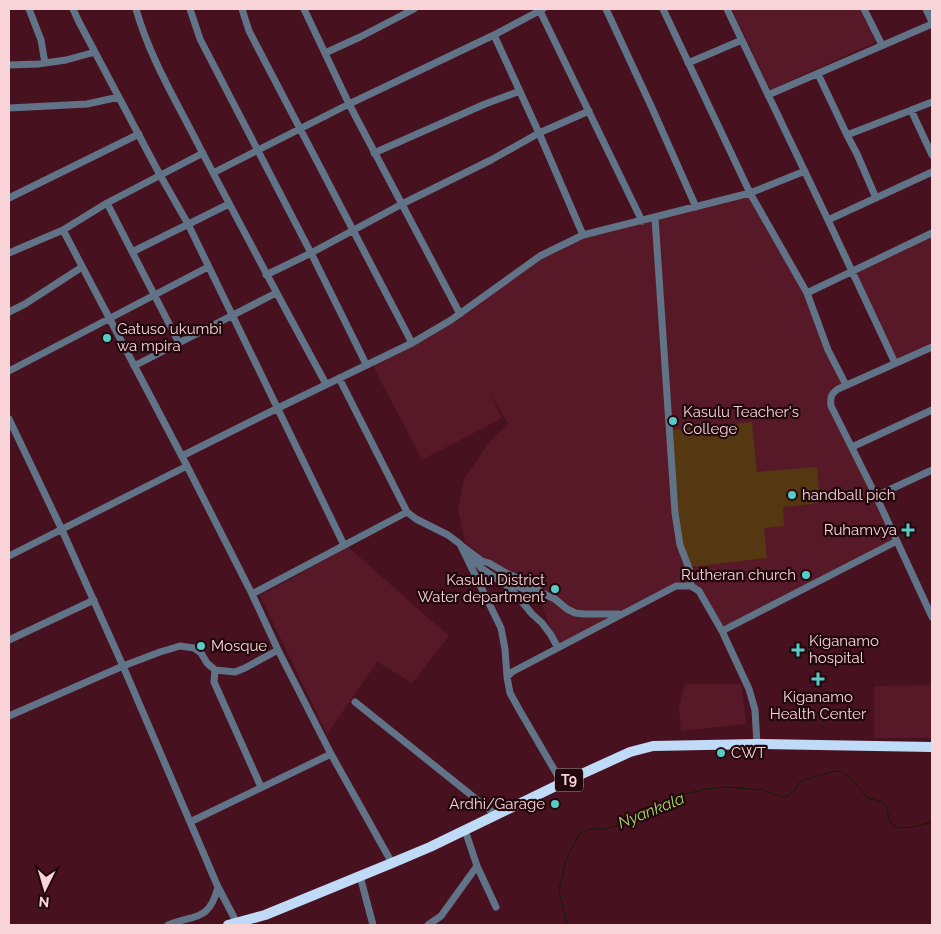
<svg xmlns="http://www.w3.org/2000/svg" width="941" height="934" viewBox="0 0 941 934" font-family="Raleway,sans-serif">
  <rect width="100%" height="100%" fill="#48111f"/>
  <path fill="#571827" d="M732,9h128l16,33 -106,48z
    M750,193l57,100 39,92 -15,13 66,143 -175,91 -23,-41 -22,-4 -119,61 -16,-43 -77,-63 -7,-32 6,-31 26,-38 18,-17 -19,-33 13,27 -80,42 -51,-98 41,-19 129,-87 43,-21z
    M932,235v110l-37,17 -41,-89z
    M348,547l101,89 -37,47 -35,-21 -50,72 -67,-138z
    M685,684h56l5,40 -65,7 -2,-23z
    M932,685v53h-58v-52z"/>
  <path fill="#553812" d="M752,422l5,50 60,-5 3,36 -37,4 1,19 -20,2 3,30 -78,9 -8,-19 -11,-118z"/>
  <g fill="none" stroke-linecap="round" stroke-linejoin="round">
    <path stroke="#111d04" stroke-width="1" d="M567,925l-8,-35 8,-33 13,-24 11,-4h12l17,-4 16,-11 15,-3 27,-15 28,-7 20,-2 37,3 21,8 9,-6 7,-10 7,-3 27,-8 8,1 9,7 16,18 14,5 5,4 4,16 7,5 6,1 10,-1 19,-5"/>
    <path stroke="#617487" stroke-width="7" d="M29,9l12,31 4,23
      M73,9l6,13 81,153 28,49 156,321
      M136,9c14,50 42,95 65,141 41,78 83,157 125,234
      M190,9l10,30 111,214 55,111
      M242,9l7,22 163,312
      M304,9l45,95 111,210
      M539,9l103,212
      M606,9l46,99 44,99
      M663,9l87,184 57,100 21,57 18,35
      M727,9l101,211 67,143
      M864,9l18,36
      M926,9l6,13
      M494,35l45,98 44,102
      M325,53l35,-16 54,-28
      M688,63l54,-23
      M9,65l29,-1 28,-4 29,-8
      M818,74l29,61 10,19 19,44
      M768,95l164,-71
      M9,108l78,-4 32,-7
      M911,110l21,45
      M847,135l85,-33
      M374,153l111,-49 35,-13
      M213,173l136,-69 145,-69 49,-26
      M9,198l130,-64
      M107,203l72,140
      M655,218l20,295 5,32 10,26 1,15
      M828,220l104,-48
      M63,230l124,236 65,128 26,56 53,104 61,109
      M132,252l97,-48
      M9,253l54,-23 44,-27 96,-50
      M266,275l45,-22 91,-49 89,-44 48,-27 50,-22
      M807,293l125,-60
      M9,312l16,-8 57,-37
      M932,347l-94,42c-7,5 -8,8 -7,17l45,90 56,121
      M134,366l142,-73
      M9,371l199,-104
      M339,378l68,134 9,7 32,16 12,9 41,84 4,21 2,28
      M9,419l53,111 61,136 95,221 19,36
      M852,447l80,-37
      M182,456l96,-48 134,-65 39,-23 89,-64 43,-21 167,-42 55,-22
      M876,496l56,-26
      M462,546l20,15 7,2 17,10 20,9 18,12 11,5 12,10 8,4 9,1h35
      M469,555l12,13 28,19 4,4 19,23 10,9 9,12 7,13
      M9,556l178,-90
      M504,580l20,9 14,4
      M252,594l155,-82
      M722,631l175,-90
      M9,640l85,-40
      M215,670l-1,12 47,105
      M355,702l141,113
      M9,716l114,-50 37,-14 20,-6 14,2 7,5 6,10 8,7 20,2 10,-4 33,-18
      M562,783l-42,-72 -10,-18 -3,-16 5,-5 164,-86h15l8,5 23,40 27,58 6,21 2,34
      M190,822l141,-68
      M465,830l12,36 19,41
      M360,876l13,49
      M168,925c27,-11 41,-3 50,-38
      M428,925l13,-9 36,-50"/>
    <path stroke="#bfdbf8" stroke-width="10" d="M228,925l37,-10 127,-52 38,-16 132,-64 68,-31 23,-6 104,-2 175,3"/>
  </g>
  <g fill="#55cdc6" stroke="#20080d" stroke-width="2">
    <circle cx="107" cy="338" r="5"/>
    <circle cx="673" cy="421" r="5"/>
    <circle cx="792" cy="495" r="5"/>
    <path d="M905.5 522.5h5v5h5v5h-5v5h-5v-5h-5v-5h5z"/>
    <circle cx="806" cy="575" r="5"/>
    <circle cx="555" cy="589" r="5"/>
    <circle cx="201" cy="646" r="5"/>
    <path d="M795.5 642.5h5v5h5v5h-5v5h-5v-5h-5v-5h5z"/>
    <path d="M815.5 671.5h5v5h5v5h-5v5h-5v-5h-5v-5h5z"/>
    <circle cx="721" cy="753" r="5"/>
    <circle cx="555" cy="804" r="5"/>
  </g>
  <g text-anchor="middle" stroke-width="4.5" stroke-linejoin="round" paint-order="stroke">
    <rect fill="#20080d" stroke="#b7969a" stroke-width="1" x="555" y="768.5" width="28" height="23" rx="4"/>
    <g font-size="14" font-weight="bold" fill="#f8d3d7">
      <text x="569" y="785">T9</text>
    </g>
    <g font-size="15" fill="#f8d3d7" stroke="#20080d" text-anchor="start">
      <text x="117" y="334">Gatuso ukumbi<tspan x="117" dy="17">wa mpira</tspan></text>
      <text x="683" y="417">Kasulu Teacher's<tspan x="683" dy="17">College</tspan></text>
      <text x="802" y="500">handball pich</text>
      <text x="897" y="535" text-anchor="end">Ruhamvya</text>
      <text x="796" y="580" text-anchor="end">Rutheran church</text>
      <text x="545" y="585" text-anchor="end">Kasulu District<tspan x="545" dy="17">Water department</tspan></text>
      <text x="809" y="646">Kiganamo<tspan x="809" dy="17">hospital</tspan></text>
      <text x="211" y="651">Mosque</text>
      <text x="818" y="702" text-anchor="middle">Kiganamo<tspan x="818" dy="17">Health Center</tspan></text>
      <text x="731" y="758">CWT</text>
      <text x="545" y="809" text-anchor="end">Ardhi/Garage</text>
    </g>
    <g font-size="16" font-style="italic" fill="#a4d768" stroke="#20080d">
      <text transform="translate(651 810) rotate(-22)" y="6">Nyankala</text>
    </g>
  </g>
  <rect width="941" height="934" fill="none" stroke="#f8d3d7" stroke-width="20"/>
  <g transform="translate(45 889) rotate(185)" stroke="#20080d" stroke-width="4" paint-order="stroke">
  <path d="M0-4L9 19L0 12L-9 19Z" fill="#f8d3d7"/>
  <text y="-8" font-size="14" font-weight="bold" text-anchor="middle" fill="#f8d3d7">N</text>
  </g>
</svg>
